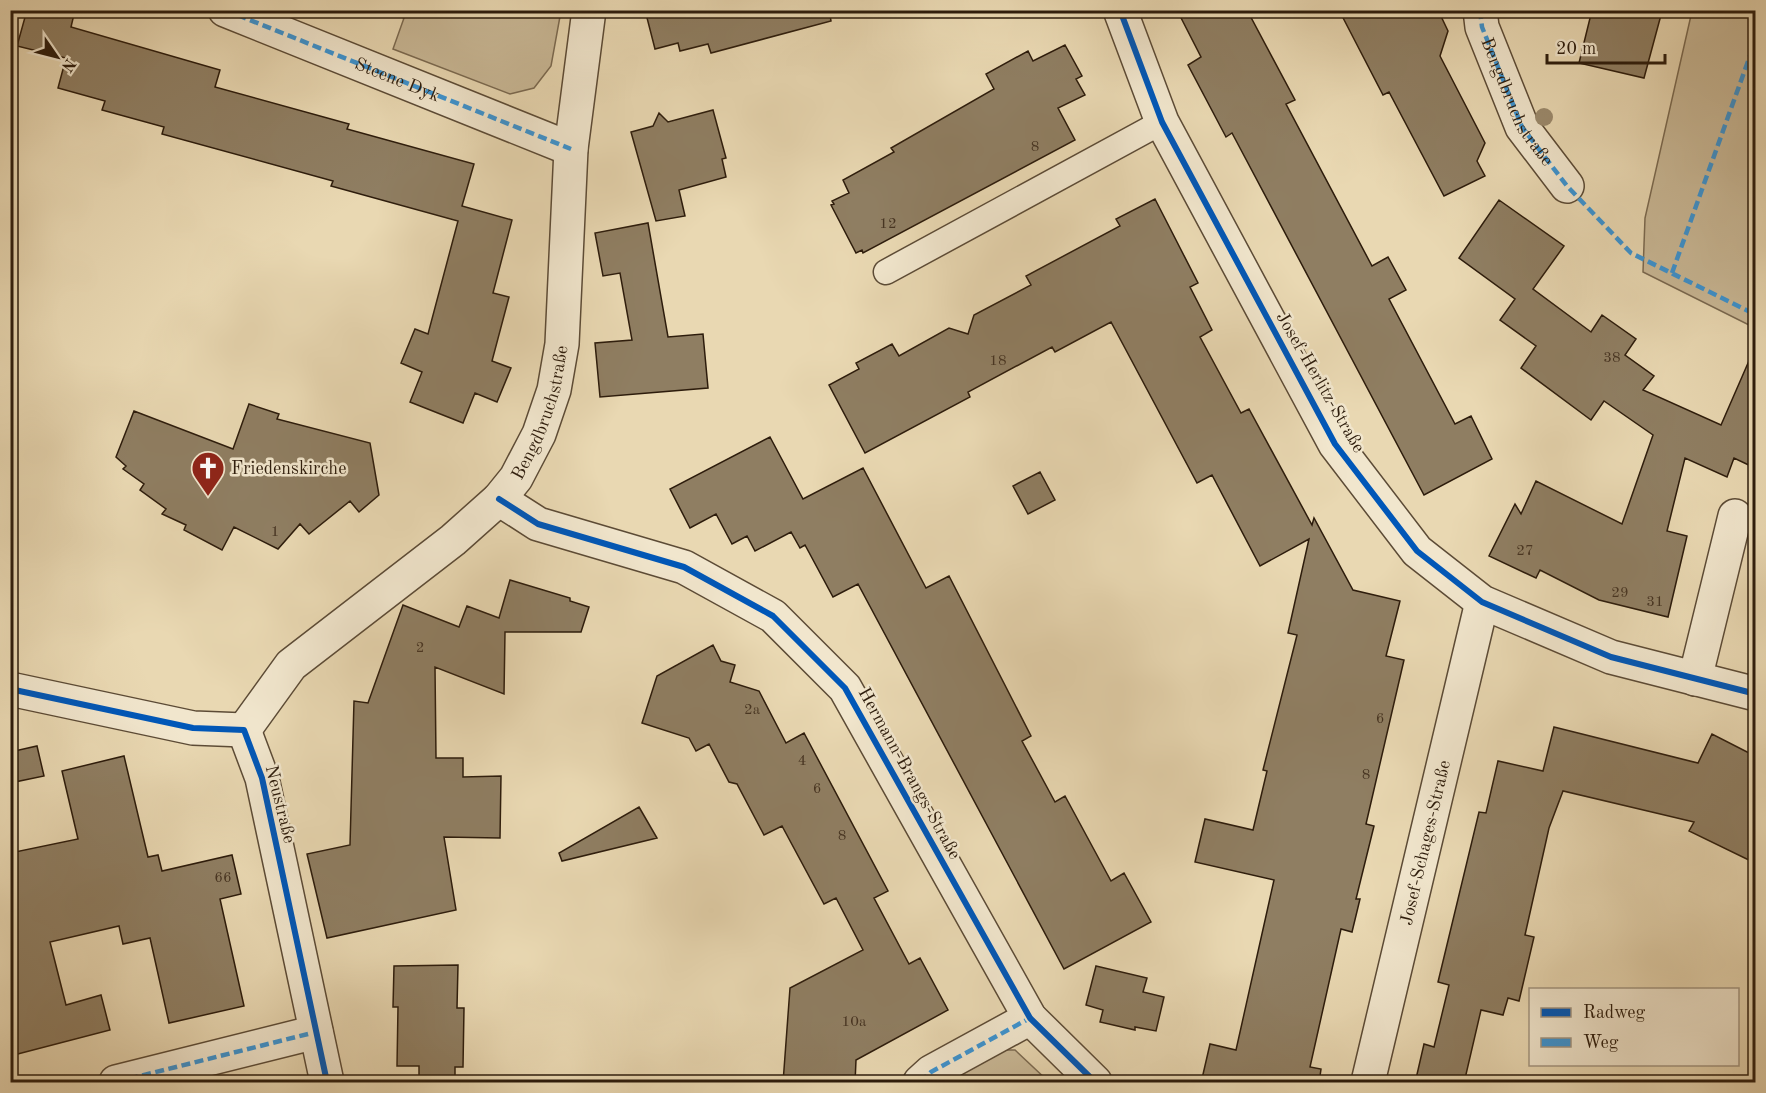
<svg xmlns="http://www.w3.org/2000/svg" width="1766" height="1093" viewBox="0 0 1766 1093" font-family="'Old Standard TT',serif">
  <rect width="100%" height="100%" fill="#e9d8b2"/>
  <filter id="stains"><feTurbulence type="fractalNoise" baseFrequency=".00333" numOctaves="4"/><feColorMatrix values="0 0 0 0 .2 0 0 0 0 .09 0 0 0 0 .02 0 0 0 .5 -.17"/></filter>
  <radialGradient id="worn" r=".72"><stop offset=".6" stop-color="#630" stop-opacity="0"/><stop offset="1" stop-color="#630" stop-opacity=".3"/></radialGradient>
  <path fill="#c9b896" stroke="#7b6a51" stroke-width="1.5" d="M384,11h177l-10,55 -17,22 -24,6 -117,-45 11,-31z
    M1692,11h63v317l-112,-56 2,-54z
    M1003,1050h12l34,32h-108z"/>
  <path fill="#8f7e62" stroke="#2d1c0c" stroke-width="1.5" d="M27,10h48l-4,17 149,43 -5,17 134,37 -2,5 127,35 -12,42 50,14 -19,73 16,4 -17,64 19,7 -14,34 -22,-9 -12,30 -53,-21 12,-30 -21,-9 14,-34 13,5 30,-113 -127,-35 2,-5 -171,-47 2,-7 -62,-17 3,-9 -47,-13 8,-30 -49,-12z
    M645,10h184l2,11 -120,32 -3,-9 -28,7 -2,-8 -23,6z
    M1177,10h70l48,90 -9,4 86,162 16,-9 18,33 -17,9 66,125 16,-8 21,43 -68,36 -192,-362 -6,4 -38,-72 13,-8z
    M1339,10h99l10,21 -8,25 45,87 -8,18 8,15 -41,20 -55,-104 -6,3z
    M1592,10h48l21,5 -17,63 -65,-15z
    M1065,45l17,31 -6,3 9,16 -27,13 17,32 -212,113 -1,-3 -6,3 -25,-48 3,-1 -2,-3 17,-8 -6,-13 51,-28 -3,-4 103,-59 -8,-15 42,-23 5,10z
    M713,110l13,48 -4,1 4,18 -47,13 6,26 -29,5 -25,-89 22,-6 6,-13 9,9z
    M1155,199l43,84 -8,4 22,43 -12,7 41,76 8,-4 63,116 2,-7 39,72 47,11 -14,55 18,4 -38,164 8,2 -18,73h4l-8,33 -11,-3 -31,138 11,2 -2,14h-118l9,-39 26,6 38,-170 -79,-18 10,-43 48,11 14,-59 -4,-1 34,-135 -9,-2 21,-94 -49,27 -48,-91 -15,8 -86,-161 -56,30 -3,-5 -84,45 2,5 -105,56 -36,-68 30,-16 -3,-6 36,-19 7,12 50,-28 19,6 6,-19 57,-30 -5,-9 94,-50 -4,-7z
    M1499,200l65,46 -31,43 58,43 11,-17 34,24 -11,16 29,21 -11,14 78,35 34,-78v121l-21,-10 -7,19 -42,-19 -18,73 20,5 -19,81 -69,-17 -59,-30 -4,8 -47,-22 26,-52 6,10 15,-33 86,43 31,-89 -49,-34 -13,19 -70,-52 15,-22 -36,-26 15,-21 -56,-41z
    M648,223l20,114 35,-3 5,54 -108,9 -5,-54 37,-3 -12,-67 -17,3 -8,-43z
    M249,404l30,10 -2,5 93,24 9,52 -20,17 -9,-11 -41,33 -9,-10 -22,25 -44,-22 -12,23 -38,-20 2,-5 -24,-11 4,-5 -26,-19 4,-6 -21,-15 3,-3 -10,-9 18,-46 99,38z
    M770,437l33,62 60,-31 63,120 23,-12 82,160 -9,5 33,61 10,-6 46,85 13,-8 27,49 -87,47 -206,-385 -25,13 -28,-52 -5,3 -9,-16 -36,19 -8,-15 -15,8 -16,-30 -26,14 -20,-39z
    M1040,472l15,28 -27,14 -15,-28z
    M510,580l60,18v3l19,6 -8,25h-76l-1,62 -69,-27 1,91h27v19l38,-1 -1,62 -56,-1 12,73 -129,28 -20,-84 43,-9 4,-144 14,2 35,-98 56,22 8,-21 32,12z
    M713,645l8,16 14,4 -5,17 29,9 27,52 18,-10 84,158 -14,7 35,66 11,-6 28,52 -92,50 -1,23h-72l7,-95 73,-38 -27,-52 -12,6 -42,-78 -18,9 -27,-51 -8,-2 -20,-38 -13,7 -7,-13 -47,-15 15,-47z
    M1554,727l144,36 14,-29 43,22v107l-66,-32 5,-9 -131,-31 -14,37 -24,107 9,2 -15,64 -11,-3 -5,17 -22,-5 -17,73h-49l9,-39 10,3 15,-62 -11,-3 41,-170 7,1 12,-52 45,10z
    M37,746l7,30 -34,7v-31z
    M124,756l24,101 10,-2 4,16 70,-16 9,39 -21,5 24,107 -75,17 -19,-85 -27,6 -4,-18 -69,16 16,63 35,-10 9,35 -100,26v-203l68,-14 -16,-68z
    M639,807l18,31 -95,23 -3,-8z
    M458,965l-1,43h7l-1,59h-8v16h-36v-17h-22l1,-59h-5l1,-41z
    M1096,966l51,12 -4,14 21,5 -8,34 -21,-4v3l-35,-8 3,-12 -17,-5z"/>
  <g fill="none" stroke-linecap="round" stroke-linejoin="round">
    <defs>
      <path id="lane" d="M886,272l276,-150"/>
      <g id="street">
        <path id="s1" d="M225,10l346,139"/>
        <path d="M1120,10l42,112 173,322 82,107 65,51 129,55 145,37"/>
        <path id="s2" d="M1480,10l2,17 40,100 45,59"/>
        <path d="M499,499l39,25 146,43 89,49 72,72 185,330 65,64"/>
        <path d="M1695,679l40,-163"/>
        <path d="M10,689l183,39 51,2"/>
        <path id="s3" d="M244,730l47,-65 162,-125 46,-41 17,-21 23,-44 15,-44 8,-46 9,-195 18,-139"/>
        <path d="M244,730l18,48 65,304"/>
        <path d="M116,1082l200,-50"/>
        <path d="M920,1082l11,-10 99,-54"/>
        <path id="s4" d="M1368,1082l114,-480"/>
      </g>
    </defs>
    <use href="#lane" stroke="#5c4b36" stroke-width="27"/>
    <use href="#street" stroke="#5c4b36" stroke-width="36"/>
    <use href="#lane" stroke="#f1e6cd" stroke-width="24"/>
    <use href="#street" stroke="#f1e6cd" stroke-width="33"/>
    <path stroke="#3c94d2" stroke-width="4.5" stroke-dasharray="9 4.5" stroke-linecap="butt" d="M225,10l346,139
      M1480,10l2,17 40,100 45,59 64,67 125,62
      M1672,273l84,-234
      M116,1082l200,-50
      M920,1082l11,-10 99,-54"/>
    <defs>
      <path id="cycleway" d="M1120,10l42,112 173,322 82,107 65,51 129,55 145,37
        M499,499l39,25 146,43 89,49 72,72 185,330 65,64
        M10,689l183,39 51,2 18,48 65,304"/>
    </defs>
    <use href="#cycleway" stroke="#f1e6cd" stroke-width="10"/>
    <use href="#cycleway" stroke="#0057b8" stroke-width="6"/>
  </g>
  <circle fill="#9b8a6d" cx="1544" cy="117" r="9"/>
  <defs>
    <symbol id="church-pin" viewBox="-11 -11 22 30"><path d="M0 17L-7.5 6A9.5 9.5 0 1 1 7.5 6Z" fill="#8f2418" stroke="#f1e6cd"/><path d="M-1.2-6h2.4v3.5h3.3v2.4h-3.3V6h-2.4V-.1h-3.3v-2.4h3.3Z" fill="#fff"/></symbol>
  </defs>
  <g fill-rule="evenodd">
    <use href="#church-pin" x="189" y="449" width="38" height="52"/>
  </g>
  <g text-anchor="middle" stroke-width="5" stroke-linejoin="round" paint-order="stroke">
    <g font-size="15" fill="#463422">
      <text x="1035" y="151">8</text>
      <text x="888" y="228">12</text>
      <text x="1612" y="362">38</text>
      <text x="998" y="365">18</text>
      <text x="275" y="536">1</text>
      <text x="1525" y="555">27</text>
      <text x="1620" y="597">29</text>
      <text x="1655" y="606">31</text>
      <text x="420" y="652">2</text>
      <text x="752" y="714">2a</text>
      <text x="1380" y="723">6</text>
      <text x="802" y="765">4</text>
      <text x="1366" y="779">8</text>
      <text x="817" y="793">6</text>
      <text x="842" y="840">8</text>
      <text x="223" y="882">66</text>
      <text x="854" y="1026">10a</text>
    </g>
    <g font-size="18" fill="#2d1c0c" stroke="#f1e6cd">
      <text dy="6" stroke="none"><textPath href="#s1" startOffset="186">Steene Dyk</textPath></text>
      <text dy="6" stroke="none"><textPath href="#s2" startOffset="100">Bengdbruchstraße</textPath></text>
      <text transform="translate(1321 382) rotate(60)" y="6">Josef-Herlitz-Straße</text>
      <text dy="6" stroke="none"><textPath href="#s3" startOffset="444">Bengdbruchstraße</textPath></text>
      <text transform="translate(910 773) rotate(61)" y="6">Hermann-Brangs-Straße</text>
      <text transform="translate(281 804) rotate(76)" y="6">Neustraße</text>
      <text dy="6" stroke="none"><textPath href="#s4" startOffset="246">Josef-Schages-Straße</textPath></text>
    </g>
    <g font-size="18" fill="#2d1c0c" stroke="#f1e6cd" text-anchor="start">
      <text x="231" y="474">Friedenskirche</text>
    </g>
  </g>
  <rect width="1766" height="1093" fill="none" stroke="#e9d8b2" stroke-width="36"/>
  <rect x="12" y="12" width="1742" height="1069" fill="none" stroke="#2d1c0c" stroke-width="3"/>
  <rect x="18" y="18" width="1730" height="1057" fill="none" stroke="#2d1c0c" stroke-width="1.5"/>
  <rect x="1529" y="988" width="210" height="78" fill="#f1e6cd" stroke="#a39580" stroke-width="1.5"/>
  <rect x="1541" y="1008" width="30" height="9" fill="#0057b8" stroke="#a39580" stroke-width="1.5"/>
  <text x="1583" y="1018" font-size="18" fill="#2d1c0c">Radweg</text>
  <rect x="1541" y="1038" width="30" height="9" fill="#3c94d2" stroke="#a39580" stroke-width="1.5"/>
  <text x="1583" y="1048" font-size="18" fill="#2d1c0c">Weg</text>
  <g transform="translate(57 57) rotate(125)" stroke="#f1e6cd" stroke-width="4.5" paint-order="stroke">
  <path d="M0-4.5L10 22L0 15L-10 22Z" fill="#2d1c0c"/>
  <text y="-9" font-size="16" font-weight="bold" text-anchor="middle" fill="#2d1c0c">N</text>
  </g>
  <path d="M1547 54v9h118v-9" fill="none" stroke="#2d1c0c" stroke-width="3"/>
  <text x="1556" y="54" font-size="18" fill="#2d1c0c" stroke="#f1e6cd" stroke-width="4.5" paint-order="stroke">20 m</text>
  <rect width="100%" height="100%" filter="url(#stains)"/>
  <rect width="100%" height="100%" fill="url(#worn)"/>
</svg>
